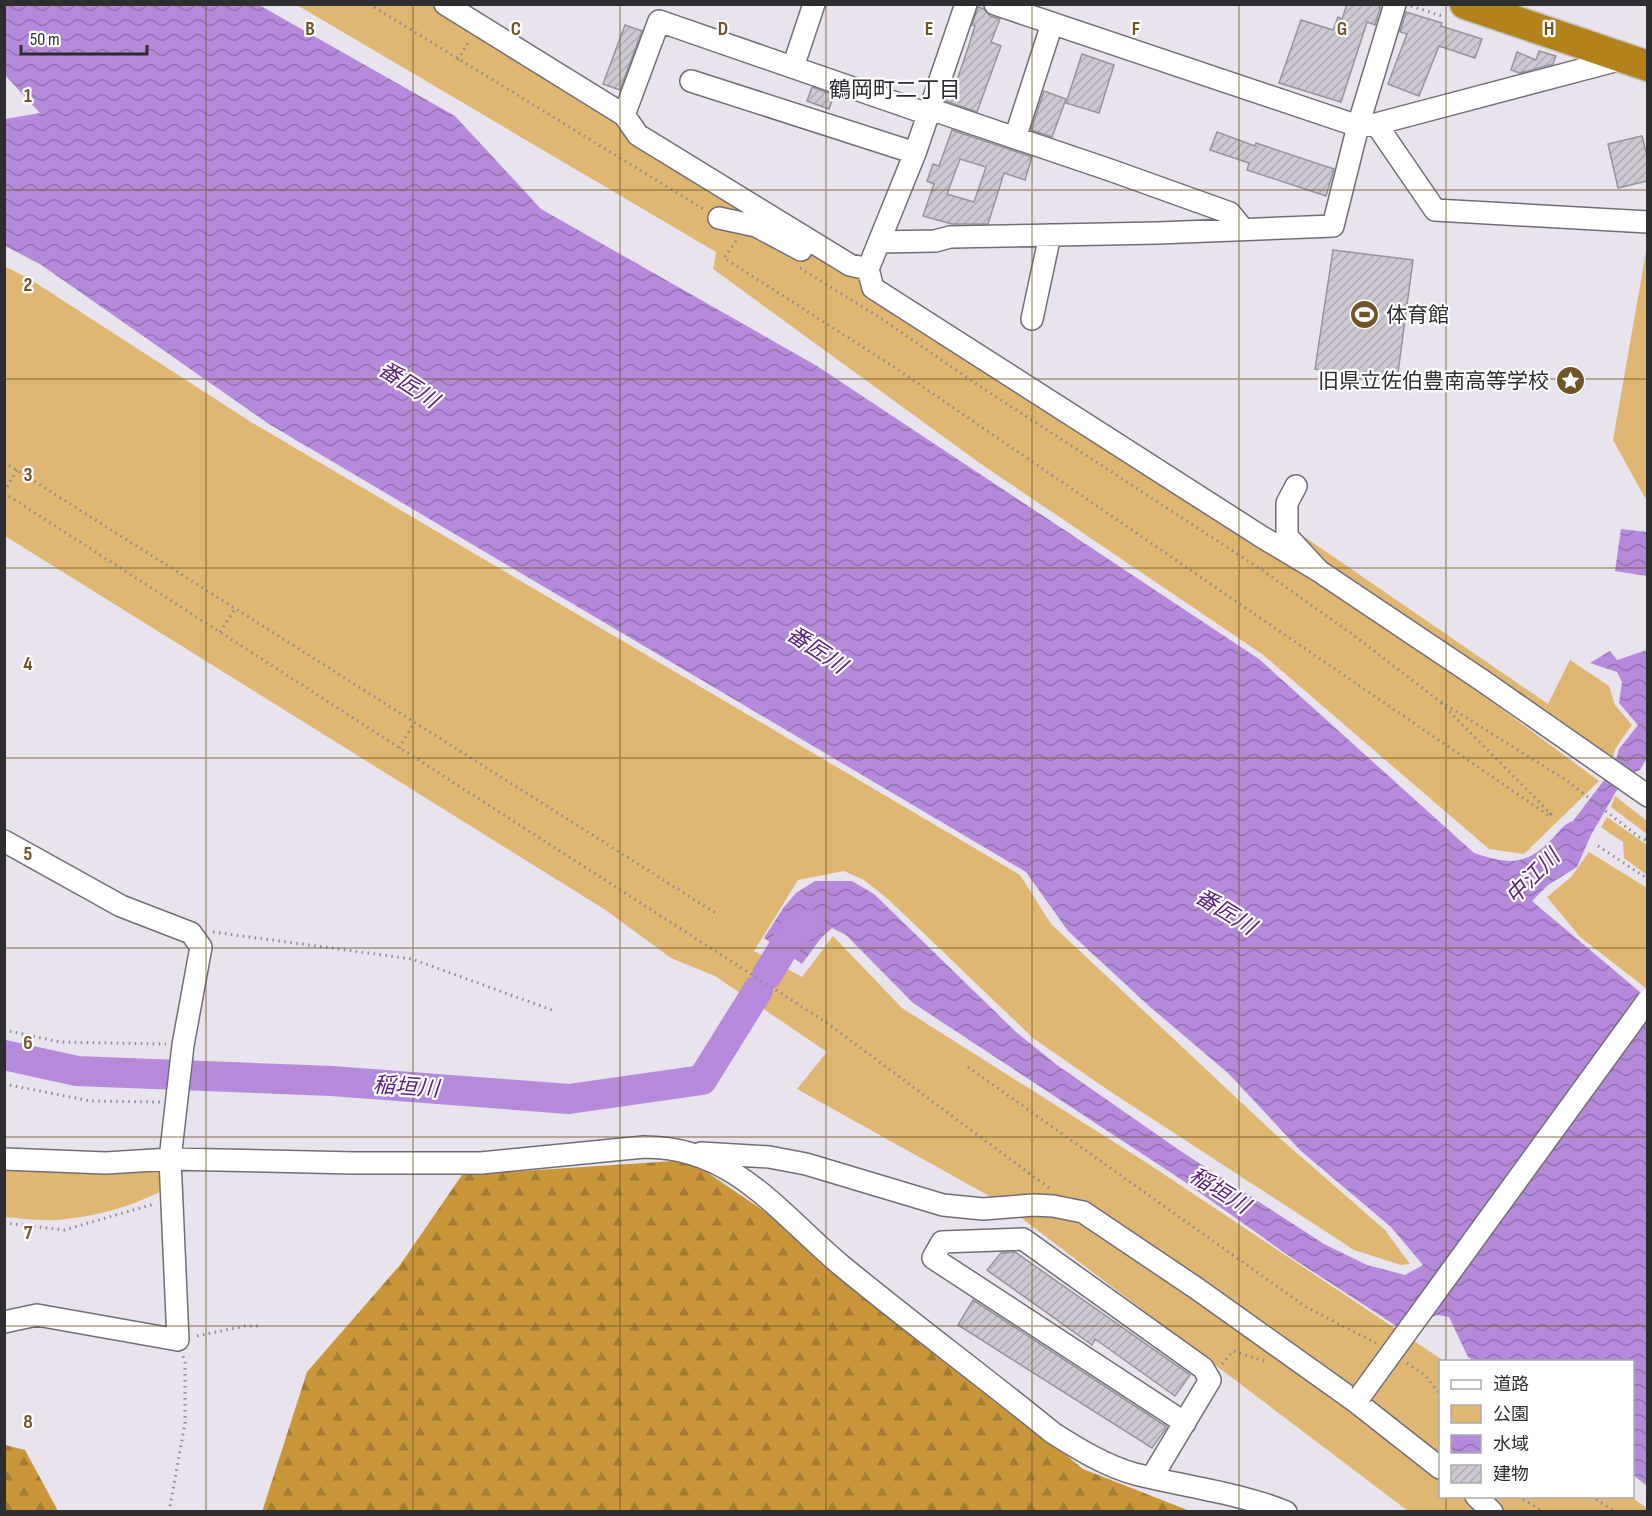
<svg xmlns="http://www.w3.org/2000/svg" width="1652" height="1516" viewBox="0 0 1652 1516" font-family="'Sofia Sans Condensed','Noto Sans JP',sans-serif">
  <defs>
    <pattern id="forest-firs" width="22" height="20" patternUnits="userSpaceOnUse" patternTransform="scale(1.5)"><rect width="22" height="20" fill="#c9973a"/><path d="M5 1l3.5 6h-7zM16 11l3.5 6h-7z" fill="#a47c31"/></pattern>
    <pattern id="water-waves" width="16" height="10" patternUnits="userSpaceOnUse" patternTransform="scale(1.5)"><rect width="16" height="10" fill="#b58adb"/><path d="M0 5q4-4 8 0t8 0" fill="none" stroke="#9471b2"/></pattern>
    <pattern id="building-hatch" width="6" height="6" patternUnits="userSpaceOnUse" patternTransform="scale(1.5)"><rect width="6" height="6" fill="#cdc8d2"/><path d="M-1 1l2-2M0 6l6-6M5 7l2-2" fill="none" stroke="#b0acb5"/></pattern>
  </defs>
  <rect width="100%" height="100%" fill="#e8e3ec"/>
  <path fill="#dfb772" d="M297,5h137l179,110 148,100 500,329 226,154 112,83 -75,73 -35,-5 -227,-195 -281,-190 -268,-195 3,-17z
    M1647,246v254l-3,-4 -31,-56z
    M4,266l24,12 223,144 769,453 31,49 224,210 110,96 25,34 -9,1 -47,-15 -249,-162 -72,-50 -145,-139 -24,-19 -20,-9 -46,9 -44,71 48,26 31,-41 69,72 245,155 297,198 -4,1v134l191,1 16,11v3h-239l-408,-309 -203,-113 30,-37 -112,-76 -44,-18 -67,-49 -599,-373z
    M1293,529l255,175 22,-44 39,26 6,19 17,20 -17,24 -3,15 -286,-198z
    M1615,796l32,25v13l-36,-27z
    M1607,817l40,28v30l-23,-17 -1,-16 -22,-15z
    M1589,852l58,36v101l-67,-52 -33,-40 24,-20z
    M4,1166l160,2v22c-34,17 -69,27 -108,30 -16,1 -35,-2 -51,-3z"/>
  <path fill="url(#forest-firs)" d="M689,1160l94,64 300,245 107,42 -928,1 45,-140 93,-107 62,-90z
    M5,1445l20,5 33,61h-53z"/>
  <path fill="url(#water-waves)" d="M5,5h254l196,111 86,93 276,157 442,293 215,194c34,11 51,14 78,-14 8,-8 11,-15 21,-18l41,-54 5,-18 19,-24 -19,-22 3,-21 -5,-10 -27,-9 20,-12 7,9 30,-10v108l-7,12 -15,6 -34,59 -14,32 -29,18 -16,16 115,97v488l-14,-11 -1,-113 -158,-1 -6,-4 -19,-40 -12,-2 -36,14 -109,-71 -110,-78 -269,-177 -67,-68 -14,-7 -11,10 -19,26 -38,-26 20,-31 12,-14 19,-12h37l22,13 142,138 41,33 125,87 142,92 43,21 38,10 18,-10 -32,-38 -90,-76 -73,-78 -79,-67 -81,-75 -42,-59 -757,-448 -229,-160 -35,-18v-127l35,-6 -35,-38z
    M1621,529l26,3v44l-32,-5z"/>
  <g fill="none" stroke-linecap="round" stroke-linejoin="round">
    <path stroke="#b58adb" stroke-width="30" d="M767,975l26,-43 16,-8
      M4,1055l73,16 255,10 237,18 133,-19 56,-90"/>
  </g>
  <path fill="url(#building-hatch)" stroke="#97939c" stroke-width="1.5" fill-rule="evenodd" d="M1347,4l34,1 -6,20 -8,-3 -26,80 -62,-19 22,-63 32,10 5,-13 4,2z
    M978,7l6,2 6,7 10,3 -9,23 10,4 -24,66 -31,-11 6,-16 3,1 11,-32 9,-28 -3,-1z
    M1406,12l36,11 -1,3 41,13 -7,19 -36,-12 -20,50 -31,-12 19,-50 -7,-2z
    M625,25l17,6 -22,59 -17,-6z
    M1539,51l17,5 -3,8 -33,9 -9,-3 6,-18 19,8z
    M1082,54l32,11 -15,48 -33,-10z
    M812,87l22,8 -5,14 -22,-8z
    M1044,91l22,8 -14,38 -21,-7z
    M952,130l80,27 -7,23 -21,-7 -16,51h-36l-29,-8 11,-32 -7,-3 6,-17 6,2zM960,159l26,8 -12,35 -27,-8z
    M1217,132l38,14 1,-3 78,26 -8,27 -79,-26 2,-7 -39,-13z
    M1642,136l5,20v25l-29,7 -10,-44z
    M1333,250l80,10 -16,120 -82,-11z
    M1015,1252l175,123 -15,21 -80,-57 -3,6 -105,-75 14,-17z
    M973,1300l194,127 -15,21 -194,-123z"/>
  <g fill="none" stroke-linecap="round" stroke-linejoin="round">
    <defs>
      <path id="minor" d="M445,4l179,111 14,20 212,130 18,4
        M966,4l-51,149 -36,89 56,-1 15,-4 208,-4 175,-7 25,-100 37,-122
        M995,4l363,122 18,-2 250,-66
        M793,67l21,-63
        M691,81l224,72
        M930,109l180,61 120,43 13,16
        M624,115l35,-94 269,93
        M1376,124l59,86 213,12
        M1015,138l37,-114
        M719,218l37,8 45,24
        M879,242l-11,27 5,19 389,249 57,34
        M1032,319l18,-84
        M1296,486l-9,17v33l32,35 164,110 165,115
        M4,841l117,65 70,27 10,14 -18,98 -13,114 8,181 -141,-25 -33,7
        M701,1153l68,4 37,7 137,41 40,4 50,-4 20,1 30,6 113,76 160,114 84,66
        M4,1159l102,4 64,-4 185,4h126l163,-16c32,0 63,9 91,27 39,25 71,62 107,92 69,57 141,110 211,167 25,16 53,33 82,41 51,13 102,18 151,38
        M1152,1477l58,-97 -7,-12 -180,-129 -81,3 -9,16 252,165
        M1476,1496l16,16"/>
      <path id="highway" d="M1465,4l183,62"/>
    </defs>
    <use href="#minor" stroke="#726e76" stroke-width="24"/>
    <use href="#highway" stroke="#c4c4c5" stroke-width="33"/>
    <path stroke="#8c898f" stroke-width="3" stroke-dasharray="1.5 4.5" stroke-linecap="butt" d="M369,4l336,206
      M1411,6l34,11
      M458,60l11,-19
      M736,241l-12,17 170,109 654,448
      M800,268l82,51 96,66 284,185 90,64 86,66 128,80 73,57 9,4
      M4,462l713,452
      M4,492l13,-22
      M4,493l823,530 222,165
      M220,632l15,-23
      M1441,703l110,111 -3,1
      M399,748l15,-25
      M1598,846l50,33
      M213,932l199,27 140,51
      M4,1030l56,12 106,2
      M968,1067l338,240 70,36
      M4,1084l87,17 69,1
      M4,1223l60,7 90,-26
      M197,1336l48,-10h16
      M1407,1363l18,12 15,19
      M1222,1364l11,-13 31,10
      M1518,1496l26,16
      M1591,1496l24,16
      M169,1512l16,-89v-60l-2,-7"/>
    <use href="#minor" stroke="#fff" stroke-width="21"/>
    <use href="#highway" stroke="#b4821b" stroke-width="30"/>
    <defs>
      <path id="minor-bridge" d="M1361,1395l287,-395"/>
    </defs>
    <use href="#minor-bridge" stroke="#726e76" stroke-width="24" stroke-linecap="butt"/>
    <use href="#minor-bridge" stroke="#fff" stroke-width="21"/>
  </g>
  <path fill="none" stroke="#705627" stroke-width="1.5" stroke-opacity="0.55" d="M206,4v1508M413,4v1508M620,4v1508M826,4v1508M1032,4v1508M1239,4v1508M1446,4v1358M4,190h1644M4,379h1644M4,568h1644M4,758h1644M4,948h1644M4,1137h1644M4,1326h1644M1446,1496v16"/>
  <defs>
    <symbol id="stadium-disc" viewBox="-11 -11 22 22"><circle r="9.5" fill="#705627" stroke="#fff"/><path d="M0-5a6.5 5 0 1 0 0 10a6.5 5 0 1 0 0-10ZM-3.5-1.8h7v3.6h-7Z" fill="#fff"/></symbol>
    <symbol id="sight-disc" viewBox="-11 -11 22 22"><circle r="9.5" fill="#705627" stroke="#fff"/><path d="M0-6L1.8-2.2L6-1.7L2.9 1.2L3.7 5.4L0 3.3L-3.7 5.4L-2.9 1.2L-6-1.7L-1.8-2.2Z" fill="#fff"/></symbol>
  </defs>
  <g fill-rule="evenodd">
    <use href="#stadium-disc" x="1348" y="298" width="33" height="33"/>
    <use href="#sight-disc" x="1554" y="364" width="33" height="33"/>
  </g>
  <g text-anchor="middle" stroke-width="4.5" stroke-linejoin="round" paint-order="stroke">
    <g font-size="21" fill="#2e2d30" stroke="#fff" text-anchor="start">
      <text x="1386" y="322">体育館</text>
      <text x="1549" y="388" text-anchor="end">旧県立佐伯豊南高等学校</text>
    </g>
    <g font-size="22" fill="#2f2b32" stroke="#fff">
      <text x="895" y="97">鶴岡町二丁目</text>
    </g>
    <g font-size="22" font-style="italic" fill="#5a2180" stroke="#fff">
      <text transform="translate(409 384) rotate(33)" y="8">番匠川</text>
      <text transform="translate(817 649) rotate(34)" y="8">番匠川</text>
      <text transform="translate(1532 876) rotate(-46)" y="8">中江川</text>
      <text transform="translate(1226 911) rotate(32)" y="8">番匠川</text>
      <text transform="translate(406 1086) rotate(4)" y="8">稲垣川</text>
      <text transform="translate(1220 1190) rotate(32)" y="8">稲垣川</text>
    </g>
  </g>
  <g font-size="20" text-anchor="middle" font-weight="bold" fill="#705627" stroke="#fff" stroke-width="4.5" stroke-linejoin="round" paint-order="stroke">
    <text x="310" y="35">B</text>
    <text x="516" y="35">C</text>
    <text x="723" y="35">D</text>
    <text x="929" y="35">E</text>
    <text x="1136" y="35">F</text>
    <text x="1342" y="35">G</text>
    <text x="1549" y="35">H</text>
    <text x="28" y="102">1</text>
    <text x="28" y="291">2</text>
    <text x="28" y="481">3</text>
    <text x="28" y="670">4</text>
    <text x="28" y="860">5</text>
    <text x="28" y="1049">6</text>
    <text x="28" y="1239">7</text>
    <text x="28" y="1428">8</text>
  </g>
  <rect width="1652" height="1516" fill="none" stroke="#2e2d30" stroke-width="12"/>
  <rect x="1439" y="1360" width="195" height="138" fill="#ffffff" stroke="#ababac" stroke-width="1.5"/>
  <rect x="1451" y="1380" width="30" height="9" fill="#ffffff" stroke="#ababac" stroke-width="1.5"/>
  <text x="1493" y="1390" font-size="18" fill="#2e2d30">道路</text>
  <rect x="1451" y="1405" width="30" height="18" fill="#dfb772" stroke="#ababac" stroke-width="1.5"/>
  <text x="1493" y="1420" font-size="18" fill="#2e2d30">公園</text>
  <rect x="1451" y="1435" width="30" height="18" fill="url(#water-waves)" stroke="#ababac" stroke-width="1.5"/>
  <text x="1493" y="1450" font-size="18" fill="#2e2d30">水域</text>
  <rect x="1451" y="1465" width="30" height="18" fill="url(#building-hatch)" stroke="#ababac" stroke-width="1.5"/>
  <text x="1493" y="1480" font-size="18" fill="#2e2d30">建物</text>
  <path d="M21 45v9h126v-9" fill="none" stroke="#2e2d30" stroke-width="3"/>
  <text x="30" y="45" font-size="18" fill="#2e2d30" stroke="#ffffff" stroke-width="4.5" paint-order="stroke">50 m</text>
</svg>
